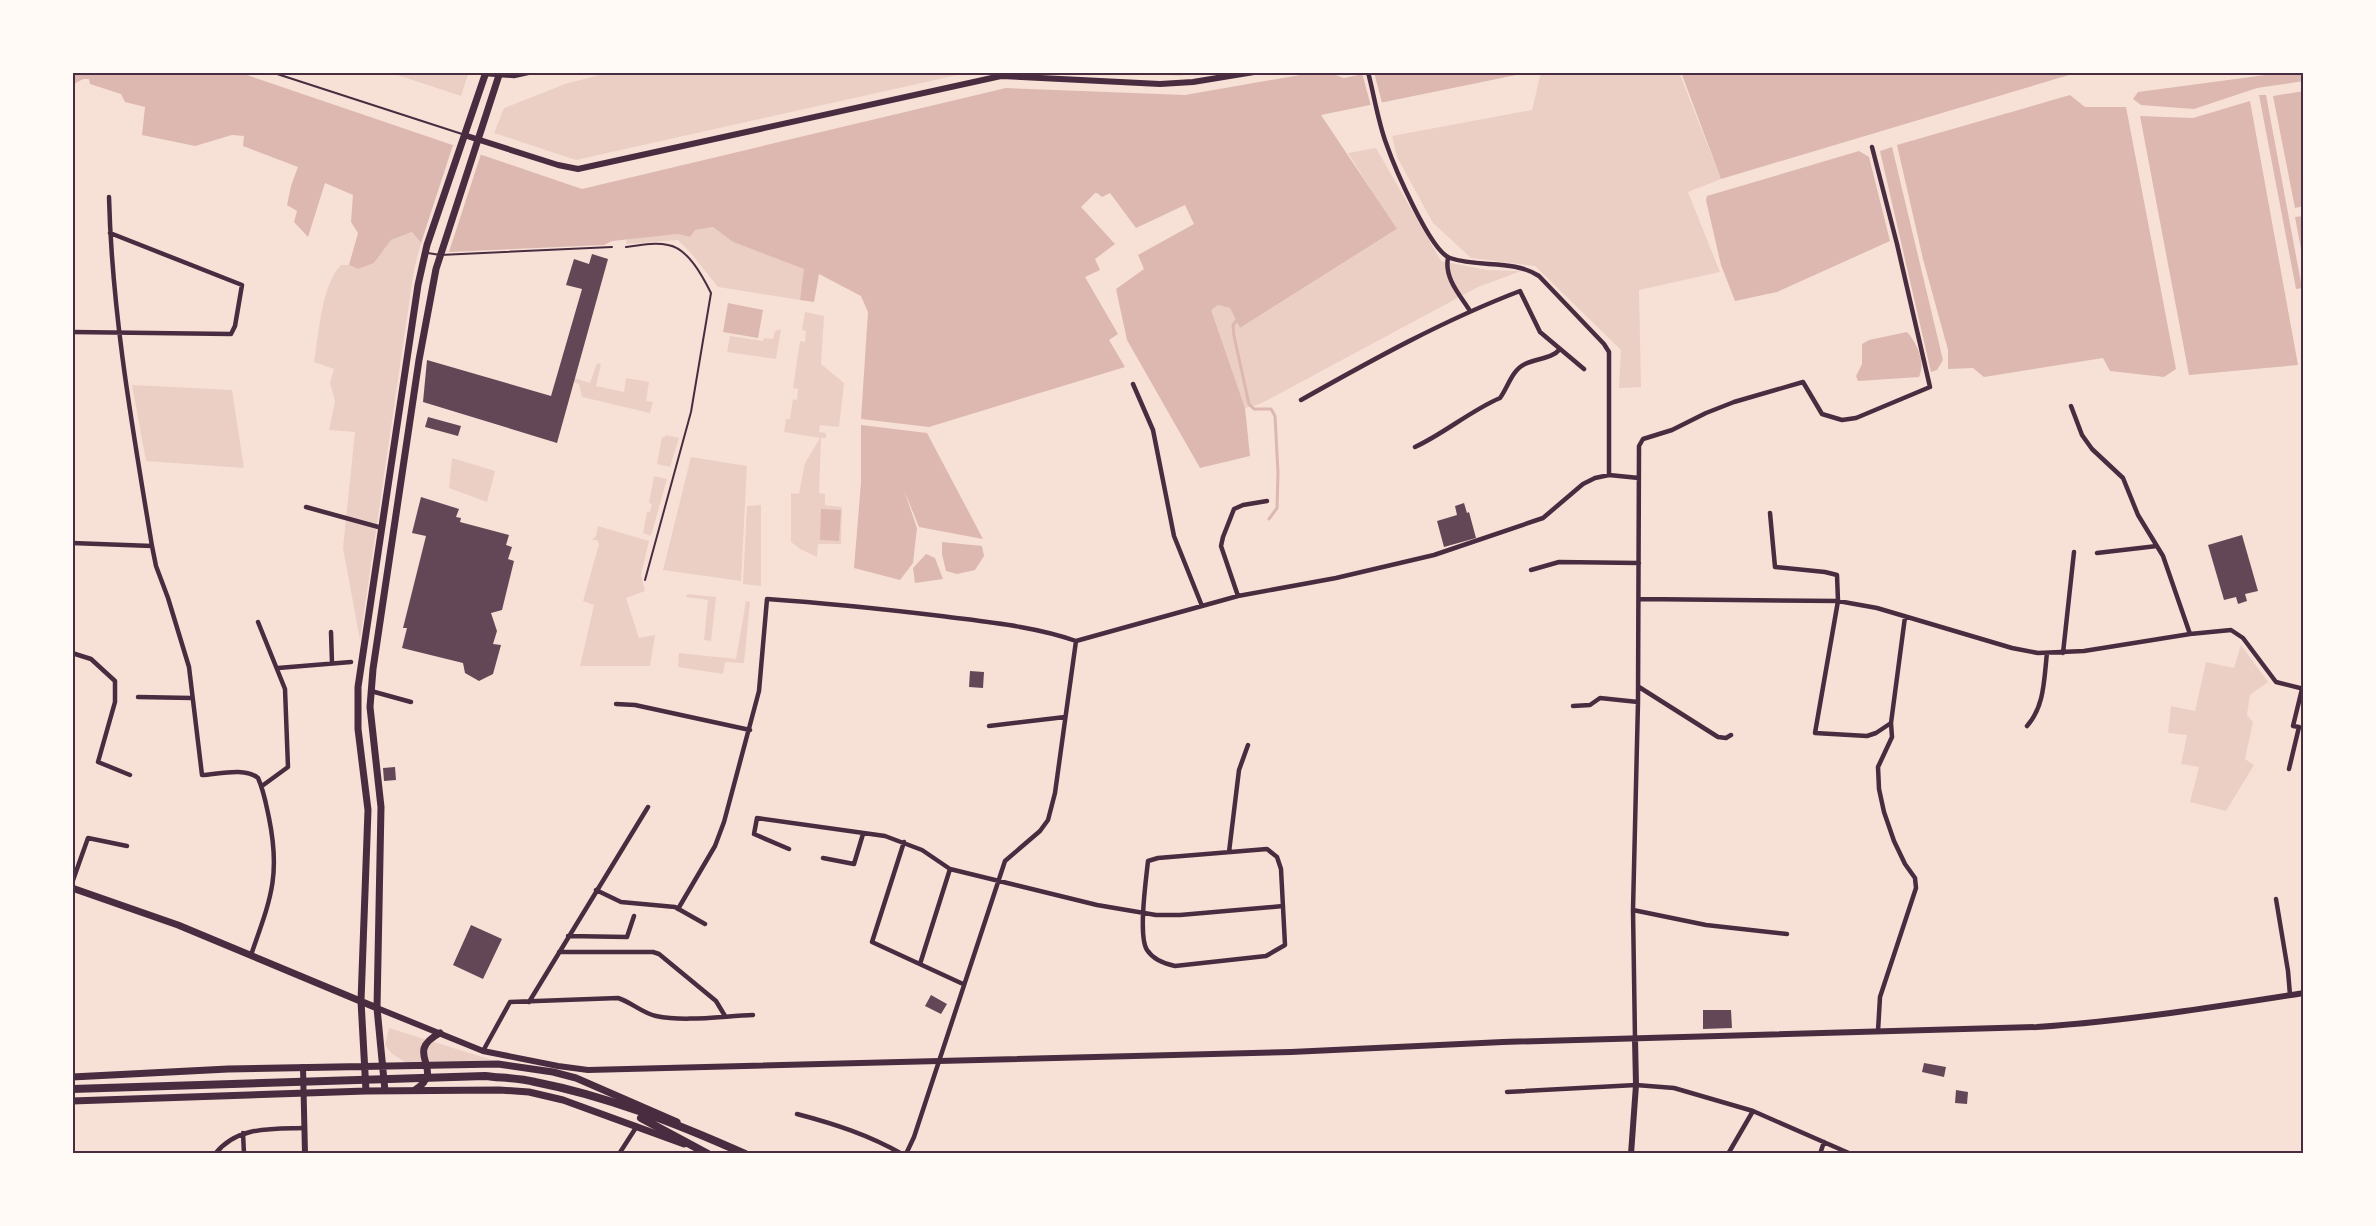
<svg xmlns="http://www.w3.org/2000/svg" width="2376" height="1226" viewBox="0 0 2376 1226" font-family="Bitter,serif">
  <rect width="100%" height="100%" fill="#f7e1d7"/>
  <path fill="#ebcfc5" d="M388,72h81l-8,24z
    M611,72h360l-395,88 -82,-27 10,-25 61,-24z
    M1120,72h76l-16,4z
    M1541,72h138l42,107 -33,13 32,80 -81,18 2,97 -22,1 2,-38 -86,-84 -64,-8 -38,-35 -36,-66 -5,-21 140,-26z
    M1376,148l65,113 46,9 34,1 -43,16 -218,117 -15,4 -35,-98 8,-5 12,3 10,20 156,-98 -48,-77z
    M713,227l20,15 72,27 -5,31 -82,-13 -28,-35 -12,-12 -52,4 1,-5 51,-5 12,3 4,-7z
    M412,232l9,11 -7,27 -54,370 -17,-92 12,-116 -26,-2 6,-29 -5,-18 4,-14 -20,-7c5,-28 7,-76 27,-97h8l9,4 16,-6 17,-23z
    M805,312l19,4 -3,48 23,19 -5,44 -19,-2 -1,7 7,1v5h-5l-2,55 6,1v11l17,2 -1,37h-23l-1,13 -17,-8 -9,-7v-49l8,1 6,-31 15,-25 -36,-6 2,-13h4l3,-20 4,1 1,-11 -5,-1 7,-47 5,1 1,-11 -4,-1z
    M781,329l-5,30 -49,-7 3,-16 33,5 1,-3 9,1 2,-8z
    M597,363l4,1 -5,22 28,6 2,-14 23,4 -3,19 7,1 -3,11 -68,-16 -3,-13 -6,-2 1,-4 16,5z
    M132,385l100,5 12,78 -98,-7z
    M666,435l13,3 -9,29 -13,-3 5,-27h3z
    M691,457l56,9 -6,115 -78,-11z
    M452,458l43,13 -8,31 -38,-14z
    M654,476l13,3 -16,57 -8,-3 4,-21h3l2,-8 -3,-1z
    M761,505v81l-18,-2 4,-78z
    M598,526l51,15 -8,34 4,16 -19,7 13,40 16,-3 -5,31h-70l14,-61 -11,-4 16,-57 -2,-4h-5l4,-4z
    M687,594l29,3 -5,44 -7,-1 4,-40 -22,-3z
    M746,601l4,1 -6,61 -19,-1 -2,12 -45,-7 1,-14 57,6z
    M2241,645l27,37 -18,13 -3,20 6,7 -8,37 9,6 -28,46 -36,-9 9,-35 -18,-3 6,-29 -19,-2 3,-27 24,5 11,-49 28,6z
    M389,1028l103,32 -85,3 -15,-9 -7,-9z"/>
  <path fill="#dcb8b0" d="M72,72h166l344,117 424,-101 179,7 132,-23h10l17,6 29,-6h158l-210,43 76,114 -157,99 -10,-20 -12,-3 -7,5 34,98 5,48 -50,12 -73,-128 -11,-51 28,-20 -6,-14 56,-31 -9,-19 -49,23 -26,-35 -8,4 -5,-4h-2l-14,14 34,37 -20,15 5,11 -15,7 33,57 -9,6 16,27 -196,60 -68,-8 7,-107 -7,-16 -42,-22 -5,28 -14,-2 4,-31 -71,-27 -20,-15 -18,3 -5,7 -12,-3 -66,7 -8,4 -155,7 -28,-9 -9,-11 -21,8 -17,23 -16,6 -9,-4 9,-32 -7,-11 2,-27 -28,-12 -17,54 -14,-15 3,-11 -10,-6 4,-19 7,-19 -55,-21 1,-10 -12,-1 -37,11 -53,-11 3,-28 -20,-5 -4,-8 -31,-10 -1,-5h-6l-11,6z
    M1681,72h398l-358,107z
    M2288,72h16v9l-47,7 -63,21 -53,-4 -8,-6 5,-7z
    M2304,91v115l-9,2 -22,-112z
    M2070,95l15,12h41l50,262 -12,8 -54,-6 -7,-13 -119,19 -11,-9 -25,1v-19l-25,-91 -26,-114z
    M2259,95h7l36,193 -6,1z
    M2250,101l48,264 -109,10 -49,-259 53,2z
    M1892,147l51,213 -6,10 -6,2 -51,-221z
    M1859,151l10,6 21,84 -113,51 -42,9 -14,-36 -15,-65 1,-4z
    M2304,216v49l-9,-48z
    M728,303l35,7 -5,28 -35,-6z
    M1907,332c10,11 19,31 12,45l-61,4 -2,-5 6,-12v-20l7,-4z
    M861,425l66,8 56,106 -64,-12 -15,-37 13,38 -4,35 -13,17 -46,-12 7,-86z
    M821,509l20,1 -2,31 -19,-1z
    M942,542l40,4 2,10 -9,14 -18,4 -11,-3 -4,-17z
    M926,554l9,4 8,21 -28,4 -2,-15z"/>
  <path fill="#f7e1d7" d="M1365,72h9l8,31 -11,3 -9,-33z
    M453,145l28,9 -32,98 -28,-9z"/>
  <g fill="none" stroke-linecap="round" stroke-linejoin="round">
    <path stroke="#dcb8b0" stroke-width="3" d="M1238,319l-5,6 1,11 15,68 5,5h17l4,7 3,57 -1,35 -8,11"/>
  </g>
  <path fill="#644757" d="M592,254l16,5 -51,184 -134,-41 4,-42 124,36 31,-107 -16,-4 8,-26 15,5z
    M428,417l33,9 -3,10 -33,-9z
    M421,497l38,12 -3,8 5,1 -1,4 49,13 -3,10 6,2 -4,12 6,2 -12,49 -11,3 6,18 -4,13 8,1 -8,29 -14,7 -14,-8 -2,-10 -61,-15 5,-20h-4l23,-92 -14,-3z
    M1464,503l3,10 2,-1 7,26 -32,9 -7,-26 20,-6 -2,-9z
    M2242,535l16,56 -13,3 2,7 -9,3 -2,-7 -12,3 -16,-55z
    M970,671l14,1 -1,16 -14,-1z
    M395,767l1,13 -12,1 -1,-13z
    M471,925l31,14 -19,40 -30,-14z
    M931,995l16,9 -6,10 -16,-8z
    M1703,1010h28l1,18 -29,1z
    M1924,1063l22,4 -2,10 -22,-5z
    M1956,1090l12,2 -1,12 -12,-1z"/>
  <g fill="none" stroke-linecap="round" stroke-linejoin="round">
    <path stroke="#4a2c40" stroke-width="2" d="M271,72l191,62
      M626,247c14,-2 29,-5 42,-2 20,3 35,32 43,48l-20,119 -46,168
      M428,253l12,2 172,-8"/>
    <path stroke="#4a2c40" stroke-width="4.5" d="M1368,72c6,23 10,49 18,71 8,23 44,108 64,115 30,10 63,1 89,18l65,68 5,8v123
      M485,74l29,2 18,-4
      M109,197c3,118 24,234 43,349l4,20 12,32 21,69 13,108c17,-1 43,-8 56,3 6,13 8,26 11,40 12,59 1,82 -18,137
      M1448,258c-4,20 12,37 22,53
      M72,332l159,2 4,-8 7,-41 -132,-52
      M1133,384l20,46 21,106 28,70
      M1301,400c71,-40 143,-80 219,-109l20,41 44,37
      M2071,406l11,29 10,14 31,29 15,37 25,41 27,78
      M1415,447c30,-14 55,-36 85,-49 8,-11 12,-28 25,-34 12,-6 27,-5 35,-15
      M306,507l76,21
      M1770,513l5,54 50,5 12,3 1,26 -23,132 52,3 9,-3 15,-10
      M72,543l80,3
      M2097,553l60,-7
      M1531,570l28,-8 80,1
      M1238,596l-17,-50 2,-9 11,-28 9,-4 24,-4
      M1639,599l199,2 39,7 135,40 26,5 46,-2 106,-17 41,-4 12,8 33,44 28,7
      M258,622l27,67 3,78 -26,19
      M331,632l1,31
      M1076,641l162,-45 98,-18 98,-23 109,-37 40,-34 12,-6 14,-3 30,3
      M72,653l19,6 24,22v21l-17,60 32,13
      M2063,653l11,-101
      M278,668l73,-6
      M1639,687l79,50 8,1 5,-3
      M371,691l40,11
      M138,697l54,1
      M616,704l19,1 115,25
      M1573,706l17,-1 10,-7 38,4
      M989,726l76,-9
      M2027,726c18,-20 17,-48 20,-73
      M2289,769l10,-42 -6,-1 9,-37
      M904,842l-32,100 91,42
      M789,849l-35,-15 3,-16 128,18 37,14 28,19 147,36 59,10h24l103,-9
      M1267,849l10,8 4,12 4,76 -19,11 -91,10c-10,-2 -22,-7 -28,-16 -9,-14 -1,-70 1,-89l10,-3z
      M1229,852l10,-82 9,-25
      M823,858l31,6 9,-30
      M72,883l16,-45 39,8
      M596,890l25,12 54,5 30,17
      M2276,899l12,72 2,24
      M678,909l37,-63 9,-24 35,-131 8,-92c58,4 116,10 174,17 45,6 92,10 135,25
      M1633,910l73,15 81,9
      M568,936l59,1 7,-21
      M559,952h94l6,2 57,47 9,15
      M920,964l30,-95
      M529,1002l119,-195
      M1878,1031l2,-34 36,-109 -1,-10 -10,-14 -11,-23 -10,-29 -5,-23 -1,-22 14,-30 -1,-14 14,-106
      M1635,1039l-2,-129 5,-208 1,-256 4,-7 29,-9 34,-17 28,-11 69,-20 19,32 20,6 14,-2 74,-31 -33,-143 -25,-97
      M483,1051l27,-49 108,-4c13,4 24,15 38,18 29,6 67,0 97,-1
      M1507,1092l129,-7 38,3 79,23 98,43
      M797,1114c38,10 72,21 105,40
      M243,1133l1,21
      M215,1154c22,-28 56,-25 89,-26
      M619,1154l18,-28
      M906,1154l8,-17 91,-276 35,-30 8,-11 7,-27 21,-152
      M1728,1154l25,-43
      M1820,1154l4,-12"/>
    <path stroke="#4a2c40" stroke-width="6" d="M464,135l94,30 20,4 423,-93 159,8 33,-2 61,-10
      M377,1008l106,43 75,15 30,4 703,-18 212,-10 534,-15c89,-6 178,-20 267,-34
      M303,1067l2,87
      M1631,1154l5,-69 -1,-46"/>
    <path stroke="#4a2c40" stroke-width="7" d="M72,888l106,37 199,83
      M72,1077l156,-8 270,-5 55,8 23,6 101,44
      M415,1090c33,-22 -14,-36 25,-57
      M366,1091l-5,-90 7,-191 -10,-81v-42l60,-402 9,-40 59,-173
      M385,1091l-8,-83 4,-201 -11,-100 3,-38 46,-309 17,-91 64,-197
      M72,1101l294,-10 133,-1 30,2 34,8 121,44"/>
    <path stroke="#4a2c40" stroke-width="8" d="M72,1089l413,-13c16,2 34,2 50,6 72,14 143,42 210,72
      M641,1118l67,36"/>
  </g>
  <rect width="2376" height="1226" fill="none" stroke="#fffaf5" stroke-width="147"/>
  <rect x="74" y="74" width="2228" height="1078" fill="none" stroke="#4a2c40" stroke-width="2"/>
</svg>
